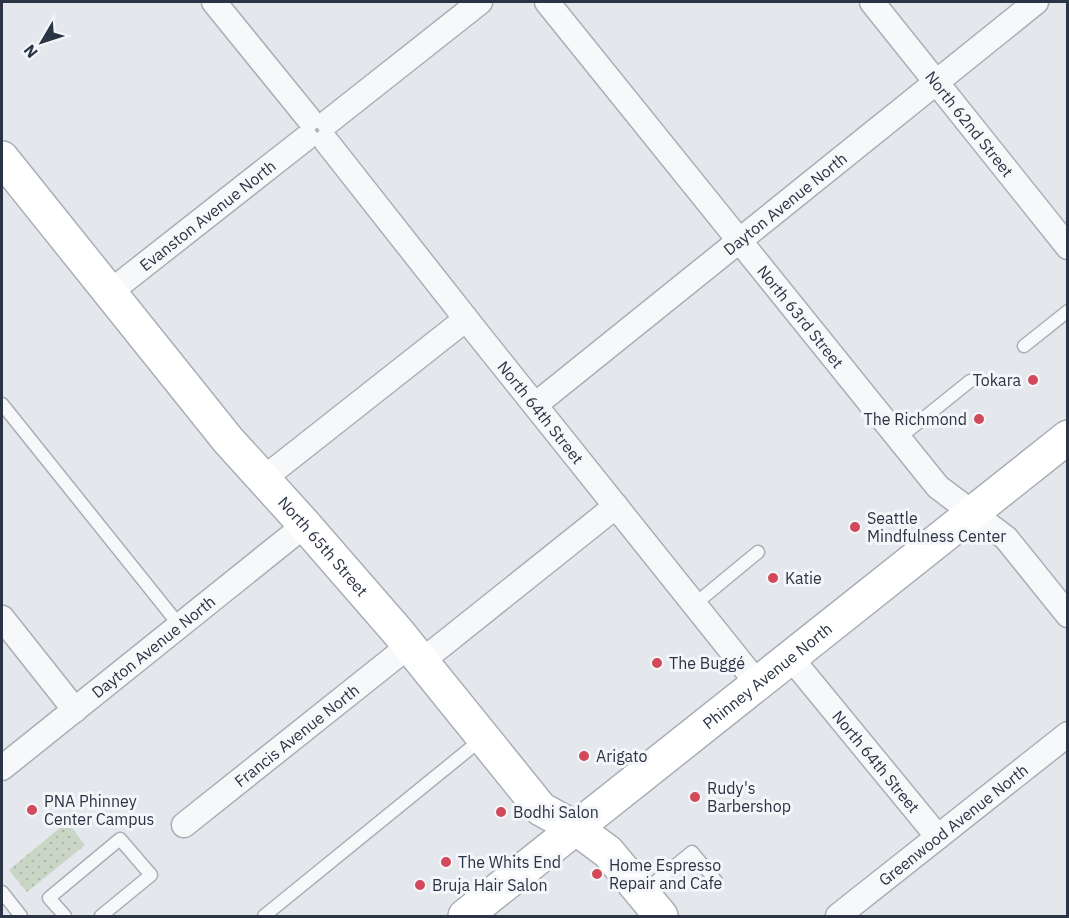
<svg xmlns="http://www.w3.org/2000/svg" width="1069" height="918" viewBox="0 0 1069 918" font-family="'IBM Plex Sans',sans-serif">
  <defs>
    <pattern id="park-dots" width="8" height="8" patternUnits="userSpaceOnUse" patternTransform="scale(1.5)"><rect width="8" height="8" fill="#c9d6c5"/><path d="M2 2h.1M6 6h.1" fill="none" stroke="#adb8ab" stroke-width="1.8" stroke-linecap="round"/></pattern>
  </defs>
  <rect width="100%" height="100%" fill="#e4e7ec"/>
  <path fill="url(#park-dots)" d="M67,822l18,23 -58,47 -18,-22z"/>
  <g fill="none" stroke-linecap="round" stroke-linejoin="round">
    <defs>
      <path id="lane" d="M1024,346l44,-35
        M2,404l178,222
        M899,438l71,-57
        M695,604l63,-52
        M2,892l19,24
        M643,892l49,-40 24,29
        M65,916l-16,-18 71,-59 31,36 -50,41
        M264,916l219,-178"/>
      <g id="street">
        <path d="M214,2l95,117"/>
        <path id="s1" d="M547,2l391,485 68,51 62,77"/>
        <path id="s2" d="M872,2l196,245"/>
        <path d="M328,122l152,-120"/>
        <path id="s3" d="M326,141l152,193 280,350"/>
        <path id="s4" d="M110,292l196,-154"/>
        <path id="s5" d="M535,405l501,-403"/>
        <path d="M263,479l203,-160"/>
        <path d="M2,618l73,92"/>
        <path id="s6" d="M791,658l147,179"/>
        <path d="M422,661l194,-155"/>
        <path id="s7" d="M2,768l303,-243"/>
        <path id="s8" d="M184,825l226,-180"/>
        <path id="s9" d="M838,916l230,-182"/>
      </g>
      <g id="secondary">
        <path id="s10" d="M2,158l226,282 77,85 93,107 143,177 36,20 31,23 53,64"/>
        <path id="s11" d="M465,916l603,-479"/>
      </g>
    </defs>
    <use href="#lane" stroke="#a9aeb7" stroke-width="15"/>
    <use href="#street" stroke="#a9aeb7" stroke-width="27"/>
    <use href="#secondary" stroke="#a9aeb7" stroke-width="36"/>
    <use href="#lane" stroke="#f7f8fa" stroke-width="12"/>
    <use href="#street" stroke="#f7f8fa" stroke-width="24"/>
    <use href="#secondary" stroke="#fff" stroke-width="33"/>
  </g>
  <g fill="#d1495b" stroke="#f4f6f9" stroke-width="2">
    <circle cx="1033" cy="380" r="6"/>
    <circle cx="979" cy="419" r="6"/>
    <circle cx="855" cy="527" r="6"/>
    <circle cx="773" cy="578" r="6"/>
    <circle cx="657" cy="663" r="6"/>
    <circle cx="584" cy="756" r="6"/>
    <circle cx="695" cy="797" r="6"/>
    <circle cx="32" cy="810" r="6"/>
    <circle cx="501" cy="812" r="6"/>
    <circle cx="446" cy="862" r="6"/>
    <circle cx="597" cy="874" r="6"/>
    <circle cx="420" cy="885" r="6"/>
  </g>
  <g text-anchor="middle" stroke-width="6" stroke-linejoin="round" paint-order="stroke">
    <g font-size="16" fill="#2b3445" stroke="#f4f6f9">
      <text dy="6" stroke="none"><textPath href="#s2" startOffset="156">North 62nd Street</textPath></text>
      <text dy="6" stroke="none"><textPath href="#s5" startOffset="321">Dayton Avenue North</textPath></text>
      <text dy="6" stroke="none"><textPath href="#s4" startOffset="124">Evanston Avenue North</textPath></text>
      <text dy="6" stroke="none"><textPath href="#s1" startOffset="404">North 63rd Street</textPath></text>
      <text dy="6" stroke="none"><textPath href="#s3" startOffset="346">North 64th Street</textPath></text>
      <text dy="6" stroke="none"><textPath href="#s10" startOffset="504">North 65th Street</textPath></text>
      <text dy="6" stroke="none"><textPath href="#s7" startOffset="194">Dayton Avenue North</textPath></text>
      <text dy="6" stroke="none"><textPath href="#s11" startOffset="386">Phinney Avenue North</textPath></text>
      <text dy="6" stroke="none"><textPath href="#s8" startOffset="144">Francis Avenue North</textPath></text>
      <text dy="6" stroke="none"><textPath href="#s6" startOffset="134">North 64th Street</textPath></text>
      <text dy="6" stroke="none"><textPath href="#s9" startOffset="147">Greenwood Avenue North</textPath></text>
    </g>
    <g font-size="16" fill="#2b3445" stroke="#f4f6f9" text-anchor="start">
      <text x="1021" y="386" text-anchor="end">Tokara</text>
      <text x="967" y="425" text-anchor="end">The Richmond</text>
      <text x="867" y="524">Seattle<tspan x="867" dy="18">Mindfulness Center</tspan></text>
      <text x="785" y="584">Katie</text>
      <text x="669" y="669">The Buggé</text>
      <text x="596" y="762">Arigato</text>
      <text x="707" y="794">Rudy's<tspan x="707" dy="18">Barbershop</tspan></text>
      <text x="44" y="807">PNA Phinney<tspan x="44" dy="18">Center Campus</tspan></text>
      <text x="513" y="818">Bodhi Salon</text>
      <text x="458" y="868">The Whits End</text>
      <text x="609" y="871">Home Espresso<tspan x="609" dy="18">Repair and Cafe</tspan></text>
      <text x="432" y="891">Bruja Hair Salon</text>
    </g>
  </g>
  <rect width="1069" height="918" fill="none" stroke="#2b3445" stroke-width="6"/>
  <g transform="translate(42 42) rotate(231)" stroke="#f4f6f9" stroke-width="4.5" paint-order="stroke">
  <path d="M0-4.5L10 22L0 15L-10 22Z" fill="#2b3445"/>
  <text y="-9" font-size="16" font-weight="bold" text-anchor="middle" fill="#2b3445">N</text>
  </g>
</svg>
